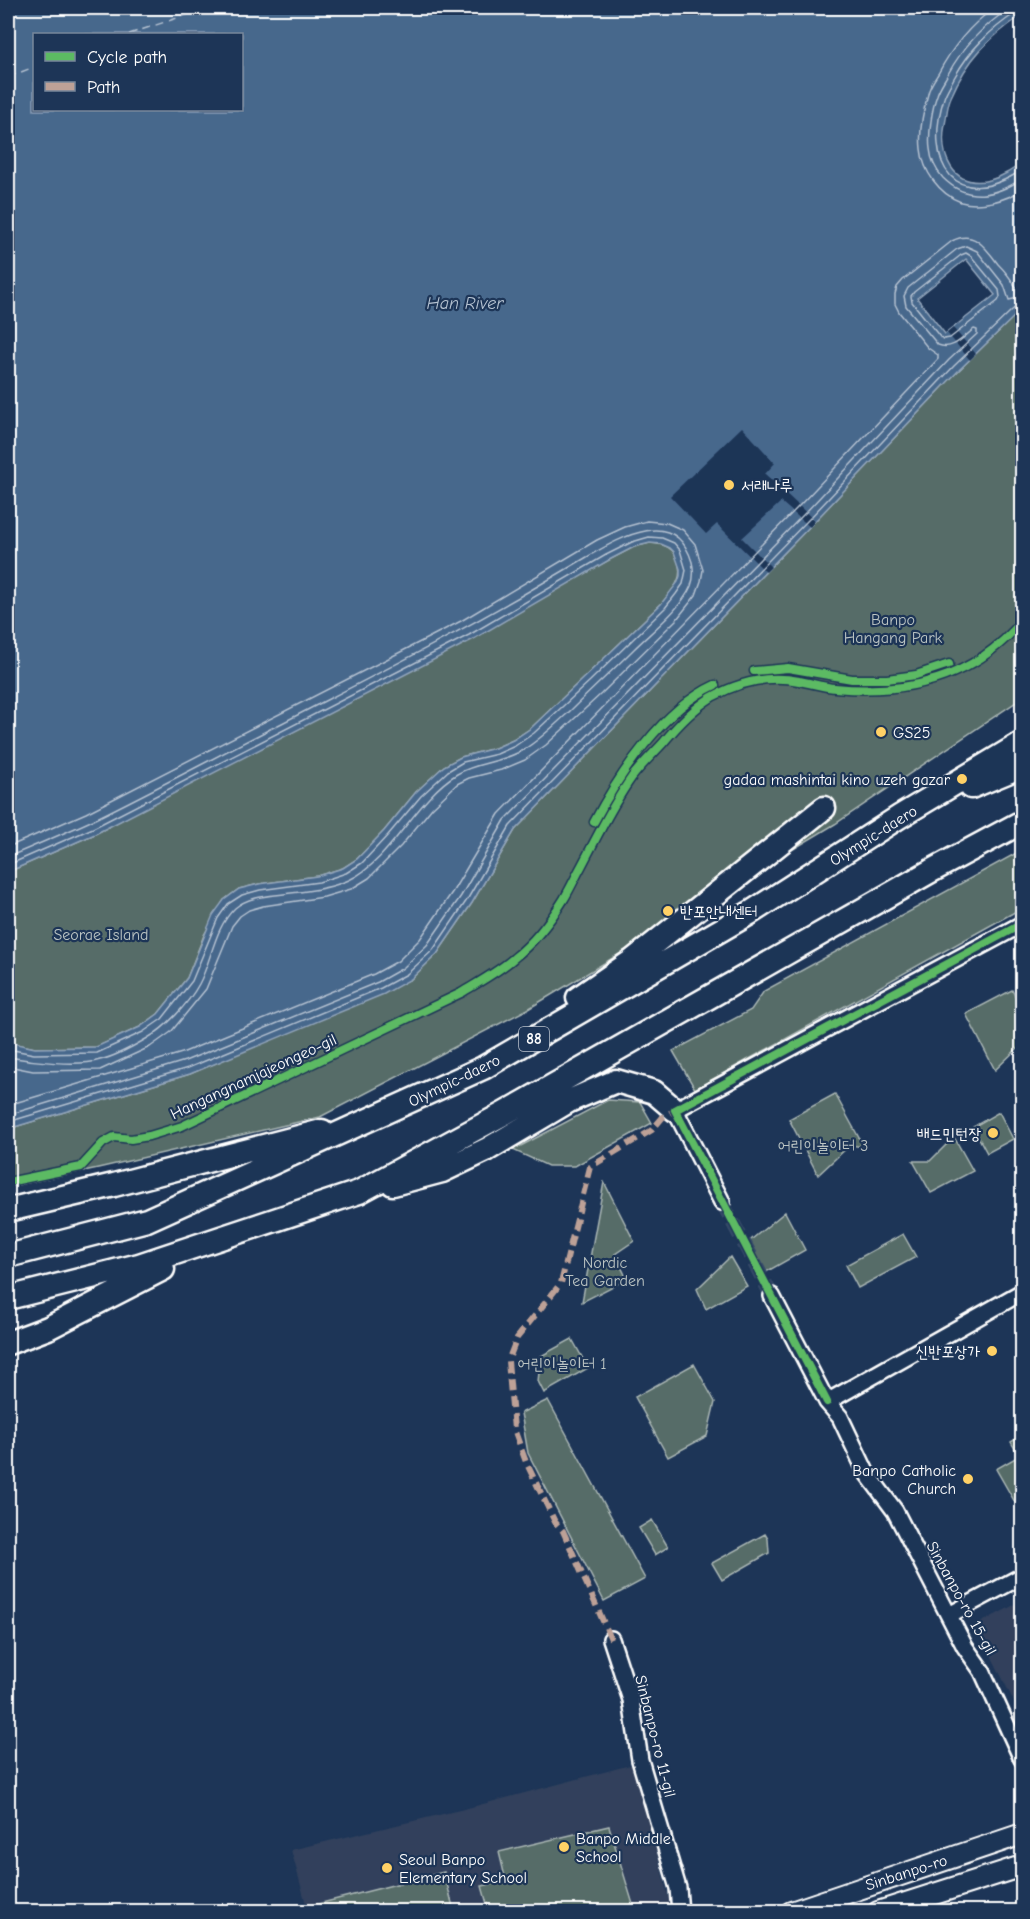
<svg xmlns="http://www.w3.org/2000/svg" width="1030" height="1919" viewBox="0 0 1030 1919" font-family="'Comic Neue','Poor Story',sans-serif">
  <rect width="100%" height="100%" fill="#1d3557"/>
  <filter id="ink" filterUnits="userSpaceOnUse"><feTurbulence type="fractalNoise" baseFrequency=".0167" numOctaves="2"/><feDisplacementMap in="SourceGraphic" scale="12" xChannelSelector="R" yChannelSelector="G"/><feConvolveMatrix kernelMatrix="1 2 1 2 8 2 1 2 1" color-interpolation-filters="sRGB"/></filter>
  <g filter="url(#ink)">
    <path fill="#31415c" d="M1022,1601v117l-46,-93z
      M634,1764l38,147h-364l-17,-61 173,-41z"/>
    <path fill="#566c68" stroke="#aab6b4" stroke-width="1.5" d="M1022,309v389l-187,126 -307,185 -208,108 -222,51 -90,19v-58l182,-55 221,-95 26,-25 35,-51 43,-73 300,-309 144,-151z
      M650,543c6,1 14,1 19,5 9,5 13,23 9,32 -3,9 -11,17 -17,24l-130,124 -18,12 -18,8 -34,9 -17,9 -28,26 -32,39 -27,28 -14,9 -26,8 -58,8 -20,5 -15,11 -20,35 -17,43 -29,36 -18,13 -43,20 -62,1 -27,-6v-170l87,-38 514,-274 25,-13z
      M1022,850v58l-327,181 -22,-38 78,-41 13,-19z
      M1012,990l10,20v34l-27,26 -29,-56z
      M835,1094l29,53 -14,-2 -32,30 -29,-56z
      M608,1100l32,2 12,21 -77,43h-27l-35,-16z
      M999,1112l14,27 -26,14 -14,-26z
      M954,1137l19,34 -42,22 -18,-32h17z
      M604,1182l30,59 -19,13 12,25 -45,23z
      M785,1212l20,38 -46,26 -13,-32z
      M903,1234l13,23 -58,31 -12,-23z
      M730,1257l17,29 -41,23 -9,-20z
      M572,1339l16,29 -44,25 -6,-12 3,-25z
      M694,1364l21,38 -8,34 -39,21 -33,-60z
      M548,1400l97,179 -41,22 -76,-148 -7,-40z
      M1022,1435v65l-6,4 -20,-35 23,-13 -8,-14z
      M652,1520l16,27 -13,8 -16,-27z
      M765,1534l3,5 1,14 -47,27 -10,-17z
      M609,1826l26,85h-146l-7,-25 24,-5 -7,-29z
      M444,1872l10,39h-146l-2,-4z"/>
    <path fill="#47678c" stroke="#91a4ba" stroke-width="1.5" fill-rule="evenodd" d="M8,8h1014v7c-33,23 -55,44 -71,82 -4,8 -4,19 -6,27 -6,31 7,65 45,56 12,-3 22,-10 32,-17v146l-63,61 -144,151 -300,309 -43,73 -35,51 -26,25 -27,15 -194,80 -182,55v-87l27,6 61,-1 44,-20 18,-13 29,-36 26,-63 11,-15 15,-11 20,-5 58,-8 26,-8 14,-9 27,-28 32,-39 28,-26 17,-9 34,-9 18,-8 18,-12 130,-124 17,-22 2,-6v-7l-6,-17 -4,-4 -9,-4 -11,-1 -16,4 -25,13 -137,80 -377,194 -87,38zM34,34h208v76h-208zM966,259l29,36 -50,39 -28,-36z"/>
    <path fill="#1d3557" d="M953,328l23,26 -6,6 -23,-27z
      M742,427l33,36 -10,11 50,47 -5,6 -29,-25 -39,36 29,29 -5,5 -49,-48 -11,10 -36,-38z"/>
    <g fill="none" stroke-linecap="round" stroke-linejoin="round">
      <path stroke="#b5c2d1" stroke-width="1.5" d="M994,8c-25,18 -42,39 -56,66 -4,6 -9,13 -10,20 -5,17 -9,38 -7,55 2,22 18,45 40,53 19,6 45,-2 61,-12
        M1010,8c-27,18 -47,38 -62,66 -4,7 -9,14 -11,21 -5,13 -9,41 -7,54 1,11 6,21 13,29 25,25 52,18 79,1
        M1022,10l-5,2c-27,18 -47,37 -63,66 -3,6 -8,13 -10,20 -21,66 11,116 78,72
        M966,253l5,3 28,34 1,7 -2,4 -48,37 -6,1 -4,-2 -28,-35 -1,-6 3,-4 47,-37z
        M8,847l78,-34 375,-192 136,-81 28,-13 22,-6 20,2 16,7 12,14 8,26 -2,11 -5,14 -19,24 -76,75 -55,51 -21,15 -24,10 -32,8 -12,6 -25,24 -31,38 -32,32 -18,11 -27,8 -61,9 -14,4 -9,6 -8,10 -26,63 -35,43 -21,15 -50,23 -67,1 -25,-5
        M8,857c28,-12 57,-24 85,-37 63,-31 126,-65 189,-97 85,-44 171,-87 254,-136 17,-10 34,-20 51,-30 33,-19 88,-52 105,5 2,8 2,16 -1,24 -10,23 -40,46 -57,63 -22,22 -45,43 -67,65 -15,13 -29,28 -46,37 -20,12 -44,11 -64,23 -42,25 -65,86 -108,106 -18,8 -38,11 -58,13 -18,3 -41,2 -56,15 -21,20 -23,52 -36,76 -11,20 -33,44 -53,55 -12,7 -32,18 -46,21 -22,7 -69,1 -92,-3
        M8,865l85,-37 376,-193 137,-80 26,-13 17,-5 13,1 12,5 6,7 6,20 -3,14 -7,10 -11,14 -75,73 -56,52 -19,13 -18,8 -34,8 -15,9 -27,25 -33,39 -26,28 -16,10 -27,9 -59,8 -18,5 -14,9 -10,14 -26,63 -30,38 -19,13 -46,21 -63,1 -26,-5
        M8,1105l174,-52 192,-79 24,-13 22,-22 33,-48 46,-77 300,-308 139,-147v-4l-10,-7 -29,-36 -4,-8v-10l2,-7 6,-7 49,-39c22,-12 34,7 46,23 7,7 13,15 18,23l6,1
        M8,1115l177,-54 193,-79 25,-14 24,-23 34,-49 44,-76 301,-308 143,-152 28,-26v-4l-3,-1c-11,8 -21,22 -36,16l-32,-39 -2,-10 4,-8 49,-39 9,-3 11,5 27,34 5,15 13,-3
        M8,1122l180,-54 193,-80 26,-14 26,-24 34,-50 43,-74 301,-309 143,-151 57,-55 7,-6h4"/>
      <path stroke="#b5c2d1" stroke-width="1.5" stroke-dasharray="8 6" stroke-linecap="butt" d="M129,34l78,-26
        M8,77l26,-10"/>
      <path stroke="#344968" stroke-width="15" stroke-dasharray="15 8" stroke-linecap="butt" d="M722,1202l50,94"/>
      <defs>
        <path id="minor" d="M722,1202l-47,-92 347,-186
          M1022,1292l-195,110 13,15 26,55 29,39 70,136 17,24 40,88
          M772,1296l55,106
          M949,1615l73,-39
          M611,1639l20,61 9,60 38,128 2,24"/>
        <path id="major" d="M791,1912l231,-78
          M878,1912l144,-46"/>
        <path id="highway" d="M971,787l51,-21
          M578,998l54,-37 192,-153
          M393,1184l49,-13 46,-22 81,-48 47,-20 38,11 21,18
          M8,1210l106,-25 208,-54
          M8,1256l139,-36 336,-152 267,-155 149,-96 123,-74
          M8,1298l131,-33 220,-73 146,-79 426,-242 91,-49
          M8,1343l40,-15 115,-59"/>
      </defs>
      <use href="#minor" stroke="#fff" stroke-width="20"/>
      <use href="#major" stroke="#fff" stroke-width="24"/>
      <use href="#highway" stroke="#fff" stroke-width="27"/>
      <use href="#minor" stroke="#1d3557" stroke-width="15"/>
      <use href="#major" stroke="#1d3557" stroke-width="20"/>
      <use href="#highway" stroke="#1d3557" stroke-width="22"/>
      <path stroke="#bda197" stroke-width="6" stroke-dasharray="12 6" stroke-linecap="butt" d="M611,1639l-48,-108 -8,-9 -29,-60 -12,-33 -6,-68 9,-23 44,-55 29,-116 62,-37 11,-13 12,-7"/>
      <defs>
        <path id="cycleway" d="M754,671l34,-3 64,11h35l29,-4 33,-11
          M594,822c26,-49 69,-113 121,-137
          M8,1182l73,-15 22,-24 11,-6 17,2 18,-3 33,-10 279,-133c18,-11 37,-21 53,-35 19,-15 37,-38 50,-59 6,-10 11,-21 17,-32 16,-30 31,-62 51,-90 9,-12 21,-23 31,-34 14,-17 30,-34 49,-46 27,-15 57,-22 87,-16 12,2 24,6 36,7 73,7 138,-9 187,-67
          M827,1402l-152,-292 347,-186"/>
      </defs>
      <use href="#cycleway" stroke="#1d3557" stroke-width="11"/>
      <use href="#cycleway" stroke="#5cba63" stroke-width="8"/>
    </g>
  </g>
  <g fill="#ffd166" stroke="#1d3557" stroke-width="2">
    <circle cx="729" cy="485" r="6"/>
    <circle cx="881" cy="732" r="6"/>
    <circle cx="962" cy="779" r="6"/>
    <circle cx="668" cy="911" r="6"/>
    <circle cx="993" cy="1133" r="6"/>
    <circle cx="992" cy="1351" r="6"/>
    <circle cx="968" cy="1479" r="6"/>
    <circle cx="564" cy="1847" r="6"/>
    <circle cx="387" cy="1868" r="6"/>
  </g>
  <g text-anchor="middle" stroke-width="4.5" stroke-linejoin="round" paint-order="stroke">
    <rect fill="#1d3557" stroke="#bbc2cd" stroke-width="1.5" x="519" y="1027" width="30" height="24" rx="4.5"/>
    <g font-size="15" font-weight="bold" fill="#fff">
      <text x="534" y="1044">88</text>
    </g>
    <g font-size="16" fill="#fff" stroke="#1d3557" text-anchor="start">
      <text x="741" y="491">서래나루</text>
      <text x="893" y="738">GS25</text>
      <text x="950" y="785" text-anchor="end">gadaa mashintai kino uzeh gazar</text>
      <text x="680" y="917">반포안내센터</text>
      <text x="981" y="1139" text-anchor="end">배드민턴장</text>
      <text x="980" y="1357" text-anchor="end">신반포상가</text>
      <text x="956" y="1476" text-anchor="end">Banpo Catholic<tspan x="956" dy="18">Church</tspan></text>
      <text x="576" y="1844">Banpo Middle<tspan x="576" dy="18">School</tspan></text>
      <text x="399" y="1865">Seoul Banpo<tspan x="399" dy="18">Elementary School</tspan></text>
    </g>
    <g font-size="16" fill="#bbc4c3" stroke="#1d3557">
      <text x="893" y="625">Banpo<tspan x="893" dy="18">Hangang Park</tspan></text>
      <text x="101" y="940">Seorae Island</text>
      <text x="823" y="1151">어린이놀이터 3</text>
      <text x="605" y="1268">Nordic<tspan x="605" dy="18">Tea Garden</tspan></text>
      <text x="562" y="1369">어린이놀이터 1</text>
    </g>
    <g font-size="16" fill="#fff" stroke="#1d3557">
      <text transform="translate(873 835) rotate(-32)" y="6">Olympic-daero</text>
      <text transform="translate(253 1076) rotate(-25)" y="6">Hangangnamjajeongeo-gil</text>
      <text transform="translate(454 1080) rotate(-26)" y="6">Olympic-daero</text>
      <text transform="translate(962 1598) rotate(61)" y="6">Sinbanpo-ro 15-gil</text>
      <text transform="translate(656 1736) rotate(76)" y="6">Sinbanpo-ro 11-gil</text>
      <text transform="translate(906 1872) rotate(-18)" y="6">Sinbanpo-ro</text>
    </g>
    <g font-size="18" font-style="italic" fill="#b5c2d1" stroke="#1d3557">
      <text x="465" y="309">Han River</text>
    </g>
  </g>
  <rect width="1030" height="1919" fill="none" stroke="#1d3557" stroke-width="30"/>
  <rect x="15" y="15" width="1000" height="1889" fill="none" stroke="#fff" stroke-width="2" filter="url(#ink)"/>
  <rect x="33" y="33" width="210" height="78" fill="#1d3557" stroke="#77869a" stroke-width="1.5"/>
  <rect x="45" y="52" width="30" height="9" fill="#5cba63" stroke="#77869a" stroke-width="1.5"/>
  <text x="87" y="63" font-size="18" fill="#ffffff">Cycle path</text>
  <rect x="45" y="82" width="30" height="9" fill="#bda197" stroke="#77869a" stroke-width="1.5"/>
  <text x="87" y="93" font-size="18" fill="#ffffff">Path</text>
</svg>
